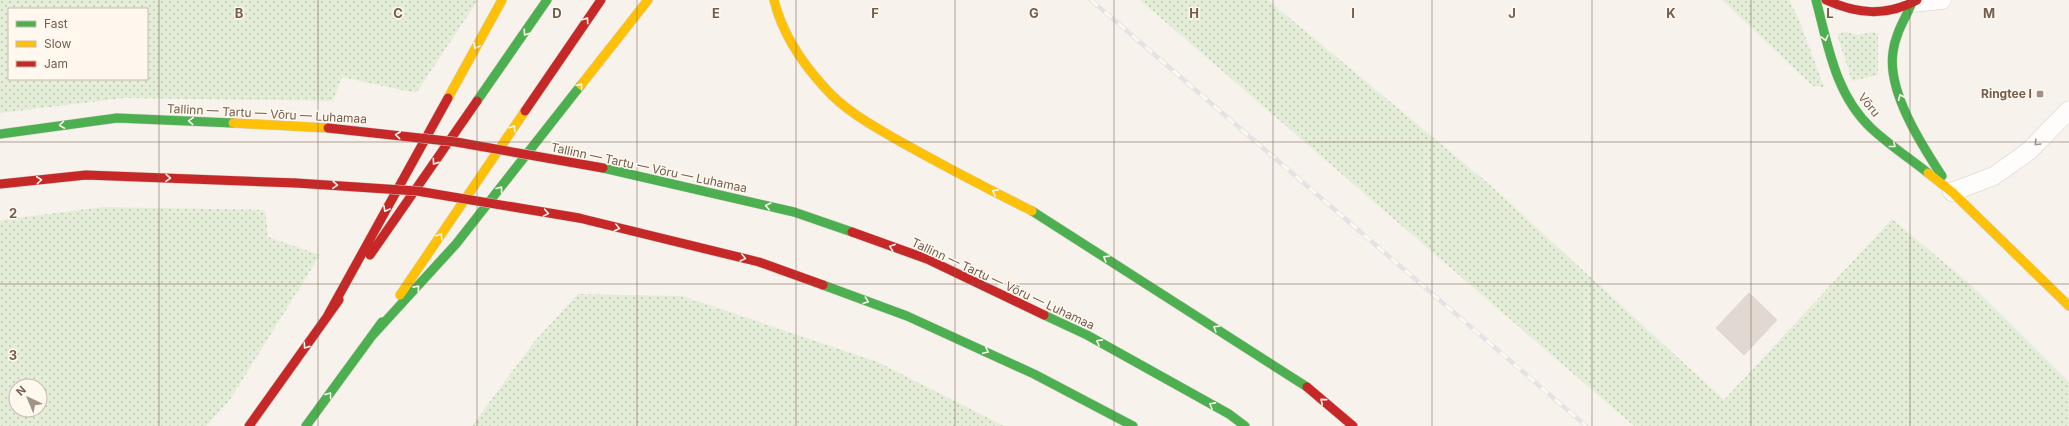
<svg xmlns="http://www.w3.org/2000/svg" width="2069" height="426" viewBox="0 0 2069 426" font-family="Inter,sans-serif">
  <defs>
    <pattern id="grass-dots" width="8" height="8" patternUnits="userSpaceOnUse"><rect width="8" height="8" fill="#e3edd8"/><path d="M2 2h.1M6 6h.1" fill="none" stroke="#bdc3b1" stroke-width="1.8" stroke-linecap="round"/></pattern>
  </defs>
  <rect width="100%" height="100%" fill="#f7f3ec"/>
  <path fill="url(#grass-dots)" fill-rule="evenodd" d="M0,0h478l-62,93 -74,-16 -9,24 -209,-3 -124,15zM9,9h138v70h-138z
    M1140,0h128l221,184 235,216 168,-181 80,67 97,96v44h-435z
    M1722,0h67l10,20 25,67 -11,-1z
    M1845,32l13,3 15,-3 5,2v41l-26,6 -15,-47z
    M103,207l162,3 3,27 52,18 -91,146 -23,25h-206v-206zM16,386h24v24h-24z
    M578,294l104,2 196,66 126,64h-532l62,-84z"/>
  <path fill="#e1d9d1" stroke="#dfd7ce" d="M1749,293l28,27 -33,35 -28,-27z"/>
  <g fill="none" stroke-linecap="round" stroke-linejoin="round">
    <defs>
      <path id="lane" d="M1912,3l30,-3
        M1952,192l42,-16 35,-25 40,-41"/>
      <path id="fast" d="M1816,0c12,45 19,94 55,128 17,16 38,30 57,45
        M1912,3c-7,16 -17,31 -19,49 -6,39 28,92 49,124
        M477,101l70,-101
        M0,134l117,-16 116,5
        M603,168l191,44 58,20
        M1032,211l275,176
        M823,285l84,31 127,58 99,52
        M1044,315l43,20 142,79 16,12
        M371,337l85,-93 125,-159
        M306,426l76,-104"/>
      <path id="slow" d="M774,0c8,33 28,63 51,88 20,23 50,39 76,54 43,24 87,47 131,69
        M581,85l67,-85
        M448,98l54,-98
        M233,123l95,5
        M1928,173l24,19 117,114
        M400,295l125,-184"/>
      <path id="jam" d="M1826,0c31,14 60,17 91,0
        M525,111l76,-111
        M0,184l86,-9 210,8
        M579,218l180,44 64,23
        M852,232l75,27 117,56
        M370,255l107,-154
        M328,315l120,-217
        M1307,387l46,39
        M249,426l90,-126"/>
    </defs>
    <use href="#lane" stroke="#d6d0ca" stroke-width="19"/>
    <use href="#fast" stroke="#d6d0c8" stroke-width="10"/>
    <use href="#slow" stroke="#d6d0c8" stroke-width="10"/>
    <use href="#jam" stroke="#d6d0c8" stroke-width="10"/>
    <use href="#lane" stroke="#fefdfc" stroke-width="18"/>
    <use href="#fast" stroke="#4caf50" stroke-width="9"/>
    <use href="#slow" stroke="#ffc107" stroke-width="9"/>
    <use href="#jam" stroke="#c62828" stroke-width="9"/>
    <defs>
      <path id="rail" d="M1091,0l495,426"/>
    </defs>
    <use href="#rail" stroke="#e5e2e5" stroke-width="4.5"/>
    <use href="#rail" stroke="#fef8ee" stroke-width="3" stroke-dasharray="9" stroke-linecap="butt"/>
    <defs>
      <path id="jam-bridge" d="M328,128l128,14 147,26
        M296,183l121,8 162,27"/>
    </defs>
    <use href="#jam-bridge" stroke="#d5cec7" stroke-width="10" stroke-linecap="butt"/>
    <use href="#jam-bridge" stroke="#c62828" stroke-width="9"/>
  </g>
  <defs><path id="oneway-chevron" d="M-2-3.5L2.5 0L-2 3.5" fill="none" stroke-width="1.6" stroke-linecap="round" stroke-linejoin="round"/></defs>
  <g stroke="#fef8ee">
    <use href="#oneway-chevron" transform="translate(586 20) rotate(-56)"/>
    <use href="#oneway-chevron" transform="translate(526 33) rotate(124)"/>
    <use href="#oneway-chevron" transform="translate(1825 38) rotate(76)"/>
    <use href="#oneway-chevron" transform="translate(476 46) rotate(119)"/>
    <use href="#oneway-chevron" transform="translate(580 86) rotate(-52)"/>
    <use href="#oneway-chevron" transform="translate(1901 97) rotate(-113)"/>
    <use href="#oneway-chevron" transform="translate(191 121) rotate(-177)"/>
    <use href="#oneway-chevron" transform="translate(62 125) rotate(172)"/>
    <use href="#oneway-chevron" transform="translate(513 128) rotate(-56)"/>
    <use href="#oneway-chevron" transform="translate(398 135) rotate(-174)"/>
    <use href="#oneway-chevron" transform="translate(1893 145) rotate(38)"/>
    <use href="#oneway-chevron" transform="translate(435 162) rotate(125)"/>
    <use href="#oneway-chevron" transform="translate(168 178) rotate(2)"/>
    <use href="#oneway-chevron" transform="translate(39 180) rotate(-6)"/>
    <use href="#oneway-chevron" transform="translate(335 185) rotate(4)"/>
    <use href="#oneway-chevron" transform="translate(500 189) rotate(-52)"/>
    <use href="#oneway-chevron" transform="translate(995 192) rotate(-152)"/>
    <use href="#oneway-chevron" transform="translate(768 206) rotate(-167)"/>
    <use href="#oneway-chevron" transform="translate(386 209) rotate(119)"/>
    <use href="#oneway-chevron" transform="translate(546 213) rotate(10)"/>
    <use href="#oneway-chevron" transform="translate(617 228) rotate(14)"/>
    <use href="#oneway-chevron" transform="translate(440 236) rotate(-56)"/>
    <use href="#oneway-chevron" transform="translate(892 247) rotate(-160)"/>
    <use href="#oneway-chevron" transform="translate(743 258) rotate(14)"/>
    <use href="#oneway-chevron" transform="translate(1106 258) rotate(-148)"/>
    <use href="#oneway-chevron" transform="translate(417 288) rotate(-48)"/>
    <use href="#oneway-chevron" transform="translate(866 301) rotate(20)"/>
    <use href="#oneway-chevron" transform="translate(1216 328) rotate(-148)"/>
    <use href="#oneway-chevron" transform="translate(1099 342) rotate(-151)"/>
    <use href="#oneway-chevron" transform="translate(306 346) rotate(125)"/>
    <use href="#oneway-chevron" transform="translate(986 351) rotate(25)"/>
    <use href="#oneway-chevron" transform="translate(329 395) rotate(-54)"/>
    <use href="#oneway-chevron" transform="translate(1323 401) rotate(-140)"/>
    <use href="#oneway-chevron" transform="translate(1212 405) rotate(-151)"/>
  </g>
  <use stroke="#a4958a" href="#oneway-chevron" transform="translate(2037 143) rotate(134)"/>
  <path fill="none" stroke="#745d4d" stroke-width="1" stroke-opacity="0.55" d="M159,0v426M318,0v426M477,0v426M637,0v426M796,0v426M955,0v426M1114,0v426M1273,0v426M1432,0v426M1592,0v426M1751,0v426M1910,0v426M0,142h2069M0,284h2069"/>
  <rect fill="#a29285" stroke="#fef8ee" stroke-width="1.5" x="2036" y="90" width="8" height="8" rx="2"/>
  <g text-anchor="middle" stroke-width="3" stroke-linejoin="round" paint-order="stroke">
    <g font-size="12" font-weight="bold" fill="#745d4d" stroke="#fef8ee" text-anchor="end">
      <text x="2032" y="98">Ringtee I</text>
    </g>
    <g font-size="12" fill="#745d4d" stroke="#fef8ee">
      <text transform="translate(1869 105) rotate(51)" y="4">Võru</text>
      <text transform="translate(267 114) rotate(3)" y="4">Tallinn — Tartu — Võru — Luhamaa</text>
      <text transform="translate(649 168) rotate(12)" y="4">Tallinn — Tartu — Võru — Luhamaa</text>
      <text transform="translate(1003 284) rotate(25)" y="4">Tallinn — Tartu — Võru — Luhamaa</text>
    </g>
  </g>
  <g font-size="13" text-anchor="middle" font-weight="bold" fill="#745d4d" stroke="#fef8ee" stroke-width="3" stroke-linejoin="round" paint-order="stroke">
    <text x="239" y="18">B</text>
    <text x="398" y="18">C</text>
    <text x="557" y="18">D</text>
    <text x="716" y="18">E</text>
    <text x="875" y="18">F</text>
    <text x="1034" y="18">G</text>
    <text x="1194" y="18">H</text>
    <text x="1353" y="18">I</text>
    <text x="1512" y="18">J</text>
    <text x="1671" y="18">K</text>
    <text x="1830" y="18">L</text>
    <text x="1989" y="18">M</text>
    <text x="13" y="218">2</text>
    <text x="13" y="360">3</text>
  </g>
  <rect x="8" y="8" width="140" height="72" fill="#fef8ee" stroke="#c7baae"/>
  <rect x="16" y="21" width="20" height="6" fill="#4caf50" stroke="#c7baae"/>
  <text x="44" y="28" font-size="12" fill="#745d4d">Fast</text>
  <rect x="16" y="41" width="20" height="6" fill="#ffc107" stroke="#c7baae"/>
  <text x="44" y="48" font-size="12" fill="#745d4d">Slow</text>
  <rect x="16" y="61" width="20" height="6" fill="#c62828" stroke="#c7baae"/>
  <text x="44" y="68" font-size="12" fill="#745d4d">Jam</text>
  <g transform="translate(28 398) rotate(316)"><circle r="19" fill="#fef8ee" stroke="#c7baae"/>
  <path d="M0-3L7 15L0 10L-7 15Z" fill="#a29285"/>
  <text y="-6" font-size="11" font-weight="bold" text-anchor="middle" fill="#745d4d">N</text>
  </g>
</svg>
